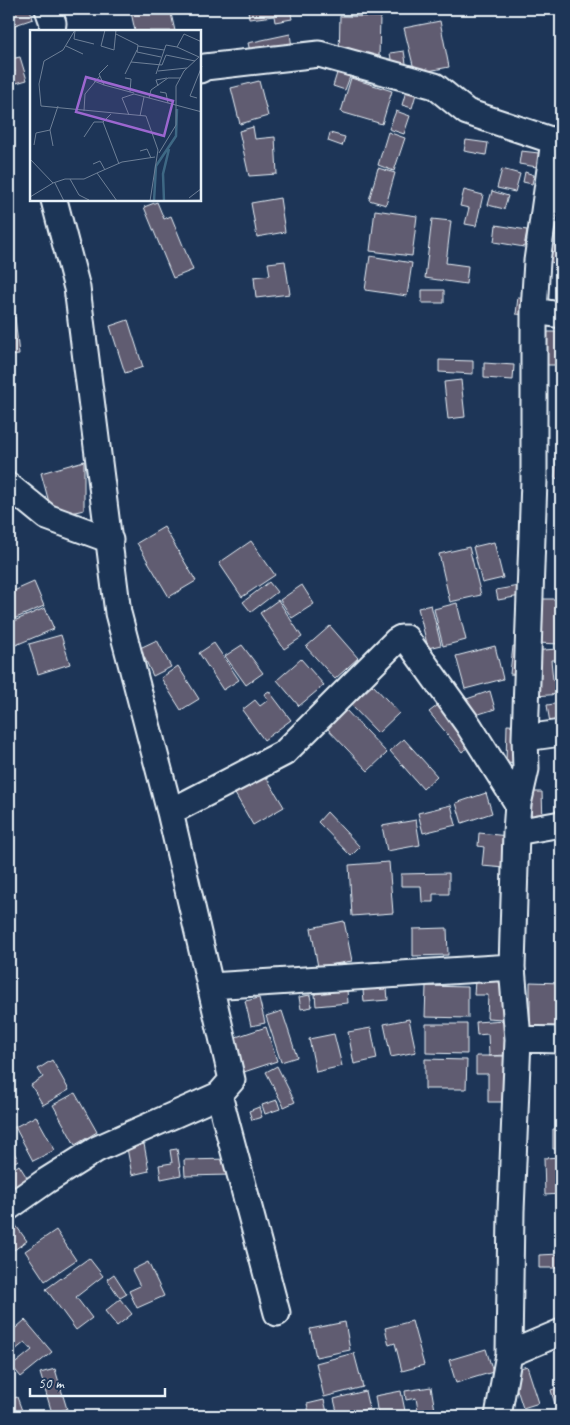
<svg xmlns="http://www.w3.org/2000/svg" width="570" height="1425" viewBox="0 0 570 1425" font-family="Caveat,sans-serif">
  <rect width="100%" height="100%" fill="#1d3557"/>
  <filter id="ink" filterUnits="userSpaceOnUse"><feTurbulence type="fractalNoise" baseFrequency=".02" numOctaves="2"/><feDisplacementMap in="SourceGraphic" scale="10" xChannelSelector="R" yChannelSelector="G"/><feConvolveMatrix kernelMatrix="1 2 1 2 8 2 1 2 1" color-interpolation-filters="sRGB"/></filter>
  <g filter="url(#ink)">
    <path fill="#615c71" stroke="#e8f1f8" d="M9,9h21l3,10 -24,8z
      M144,9h26l5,22h-40l-4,-19z
      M248,9h42l2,10 -17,3 -1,-6 -25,3z
      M340,16l40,1 -1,41 -40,-1z
      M440,21l9,46 -26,5 -10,-7 -9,-37z
      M290,34l2,13 -41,9 -3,-13z
      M404,51l3,18 -14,2 -3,-18z
      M20,57l7,23 -18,5v-12l6,-1 -4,-13z
      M338,70l13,4 -6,16 -12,-4z
      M351,78l41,13 -10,33 -41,-12z
      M259,81l9,35 -28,8 -9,-36z
      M406,91l10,3 -4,14 -10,-3z
      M396,111l14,5 -6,18 -15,-5z
      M253,127l2,12 20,-2 2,37 -28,2 -10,-45z
      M388,132l17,6 -11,33 -16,-6z
      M330,133l15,4 -3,9 -14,-5z
      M466,140l22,3 -2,12 -22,-4z
      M521,151l18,2 -2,14 -18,-3z
      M378,168l17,5 -9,32 -17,-5z
      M502,169l18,5 -5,18 -18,-4z
      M525,172l9,3 -2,9 -9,-2z
      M464,190l19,5 -7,31 -11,-2 4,-16 -9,-2z
      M492,191l16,5 -4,13 -16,-4z
      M280,198l5,34 -28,5 -6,-34z
      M157,202l7,17 7,-3 22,54 -20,8 -29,-71z
      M375,210l42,6 -5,40 -42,-5z
      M432,219l19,2 -5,42 22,3 -2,18 -41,-6z
      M496,225l31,5 -3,17 -30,-5z
      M549,243l12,3v19l-17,-5z
      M370,256l42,7 -5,33 -42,-6z
      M285,261l5,33 -34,4 -2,-21 16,-2 -2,-12z
      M422,290h22v13h-22z
      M518,297l12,1 -3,17 -11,-1z
      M15,317l4,38 -10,1v-38z
      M128,320l15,47 -18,6 -15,-47z
      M545,332h16v33h-18z
      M439,360l34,1v13l-34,-2z
      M484,363l30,2 -1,15 -29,-2z
      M461,380l4,37 -17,2 -4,-37z
      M558,441h3v38l-6,-1z
      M84,461v49l-31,7 -12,-44z
      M164,527l32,54 -27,16 -32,-54z
      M251,541l24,34 -33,22 -23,-34z
      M494,542l9,36 -21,5 -9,-36z
      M469,547l12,48 -31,7 -11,-48z
      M34,582l10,24 -35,15v-28z
      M269,582l8,10 -26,20 -8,-10z
      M302,585l12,19 -22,14 -12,-18z
      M524,585l2,10 -28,5 -2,-10z
      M538,599h23v45l-25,-1z
      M278,600l24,37 -18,12 -24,-36z
      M457,603l9,37 -23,6 -9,-37z
      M431,605l10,40 -13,3 -10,-40z
      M45,608l9,21 -43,18 -2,-5v-19z
      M330,626l28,32 -23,21 -29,-32z
      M61,635l9,29 -32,10 -9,-30z
      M157,640l14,27 -18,9 -13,-28z
      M214,643l25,37 -16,10 -24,-37z
      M242,645l21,28 -17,12 -21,-29z
      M495,646l8,33 -38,10 -9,-33z
      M513,646l9,1 -2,28 -10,-1z
      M557,649l1,11h-7l2,20 8,-1v15l-25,2 -4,-45z
      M301,659l23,26 -25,21 -22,-26z
      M178,666l21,33 -18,11 -20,-32z
      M373,685l26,28 -21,20 -27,-28z
      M269,691l22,29 -27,20 -22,-30 13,-10 5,6 8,-6 -4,-6z
      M490,691l5,18 -29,9 -5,-17z
      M442,702l33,39 -13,11 -33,-40z
      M561,703v24l-10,2 -4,-24z
      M344,708l43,45 -19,18 -43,-45z
      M507,725l16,1 -2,38 -15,-1z
      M404,739l33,37 -14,13 -33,-38z
      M265,775l19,32 -31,18 -19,-33z
      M529,792h13l1,30 -13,1z
      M486,793l6,20 -30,10 -6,-20z
      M451,805l5,20 -33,8 -5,-20z
      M327,812l33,35 -9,9 -33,-34z
      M416,820l4,25 -33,6 -5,-25z
      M479,833l29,3 -3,32 -23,-2 2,-19 -6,-1z
      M389,862l4,51 -41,3 -3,-51z
      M449,873v21h-16v8h-11l-1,-16h-20v-12z
      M344,921l8,40 -34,6 -7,-39z
      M447,928l1,27 -35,1v-27z
      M475,980h29l-1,39 -16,-1 1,-23h-14z
      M530,982l31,1v49h-31z
      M426,986l42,1v31l-43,-1z
      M387,988l1,12 -24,2 -1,-12z
      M347,990l1,13 -32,3 -1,-12z
      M310,995l2,12 -11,2 -2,-12z
      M259,998l6,25 -14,3 -6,-25z
      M282,1011l15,46 -16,5 -15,-46z
      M409,1019l7,33 -25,5 -7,-33z
      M504,1020l2,35 -17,1 -1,-22 -11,1 -1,-13z
      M426,1024h41v30l-41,-1z
      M266,1027l11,34 -33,11 -11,-34z
      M371,1028l6,31 -23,5 -6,-32z
      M334,1034l8,32 -26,6 -7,-33z
      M476,1056h28l1,46h-17v-28h-12z
      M425,1059l42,1 -1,29h-41z
      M52,1060l17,30 -26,15 -12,-20 12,-8 -5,-8z
      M277,1066l18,36 -11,5 -18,-35z
      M75,1093l22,39 -22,13 -22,-40z
      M277,1100l3,9 -15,5 -3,-9z
      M259,1107l3,10 -10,3 -3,-9z
      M36,1116l19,34 -22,11 -18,-34z
      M553,1129h8v20h-8z
      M9,1143l9,17 -9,6z
      M144,1144l5,27 -17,4 -5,-27z
      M177,1149l4,26 -20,4 -2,-14 13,-2 -2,-13z
      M561,1157v37l-16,1 -1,-37z
      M230,1159v16l-45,1 -1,-16z
      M19,1165l10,16 -20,14v-23z
      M556,1215h5v30l-4,1z
      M12,1220l15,21 -13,9 -5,-8v-20z
      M56,1230l20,30 -31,21 -20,-30z
      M560,1254l1,14h-22v-13z
      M89,1258l14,18 -27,21 16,21 -16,12 -30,-41z
      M148,1262l16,34 -27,12 -8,-17 11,-5 -8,-16z
      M114,1274l13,20 -7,4 -13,-19z
      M120,1299l12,15 -15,12 -12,-15z
      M25,1320l27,32 -31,25 -9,-11 20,-16 -7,-8 -16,13v-21z
      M412,1321l12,44 -22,6 -7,-28 -6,2 -4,-17z
      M345,1322l5,28 -34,7 -6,-28z
      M486,1349l7,23 -37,11 -7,-23z
      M354,1353l9,34 -39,10 -8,-34z
      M527,1366l12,37 -16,5 -12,-37z
      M55,1369l12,40 -15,4 -12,-40z
      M431,1387l5,29h-17l-3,-18 -10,2 -1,-9z
      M561,1387v19l-5,2 -5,-18z
      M365,1391l4,18 -31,7 -4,-17z
      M401,1391l5,25h-28l-3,-20z
      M17,1397l7,19h-15v-16z
      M324,1400l4,16h-18l-3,-12z"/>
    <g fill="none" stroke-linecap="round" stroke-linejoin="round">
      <defs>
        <path id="minor" d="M48,9l5,14 -1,8
          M200,70l5,-3 114,-13 116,32 32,26 87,29 7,5
          M554,141l-17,120 -3,50 27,4
          M9,486l38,31 63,23
          M525,738l36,-5
          M518,804l8,-35 -1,-31 9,-258v-169
          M170,812l114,-59 112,-112 5,-3h5l63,88 49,78 -2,28 -4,135 6,72 -7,172 -2,143 -11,62
          M516,832l45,-8
          M210,986l302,-19
          M518,1039l43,1
          M219,1095l58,218
          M9,1207l37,-26 51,-32 122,-54 13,-15 -62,-268 -52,-199 -41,-325 -23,-88
          M509,1354l52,-22"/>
      </defs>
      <use href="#minor" stroke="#e8f1f8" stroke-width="29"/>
      <use href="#minor" stroke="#1d3557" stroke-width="25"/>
    </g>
  </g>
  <g transform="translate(30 30)">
    <rect width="171" height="171" fill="#1d3557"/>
    <path fill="none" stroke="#3e6884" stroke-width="2.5" d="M124,171l2,-35 20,-30 1,-27M134,171l-1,-27 6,-25"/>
    <path fill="none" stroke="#6e8097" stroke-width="1" d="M45,0l-12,20 -19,11 -5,23 2,22 105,10 12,34 -8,51M75,0l-4,16 13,4 2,-20M45,1l-1,8 20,5M86,4l22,11 -1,7 24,5M36,16l17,8M108,16l26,4M101,32l31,3 4,-10 29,6M128,41l29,-3M95,44l12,-24M126,44l10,-29 11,2M95,48l6,1 -1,13M64,51l10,4 -5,-11 9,-9M74,55l30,8M128,56l-2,-6 11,-2M130,62l6,1 2,10M119,68l2,-8 17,-12h12M167,68l-7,-2 12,-30M54,81l1,-17 15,-18M81,84l-8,8 16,42M99,85l-7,-17 12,-4 68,18M110,86l4,-19M54,107l10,-15h9M4,115l2,-12 14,-3M23,116l-3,-16 8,-24M110,121l7,-2 4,9M129,123l17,-28v-39l8,-15 15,-14 -22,-10 7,-13 18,8M0,129l23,24M63,134l7,-3 5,9M67,143l25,-11 33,-5M40,149l9,16 10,5M25,153l9,18M0,167l23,-14 12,-4h19l13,-6 20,28M159,168l13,-10M139,171l33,-1"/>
    <path fill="#9c67d0" fill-opacity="0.15" stroke="#9c67d0" stroke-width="2.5" d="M56,47l87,24 -9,35 -88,-24z"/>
    <rect width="171" height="171" fill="none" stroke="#e8f1f8" stroke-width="2.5"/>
  </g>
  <rect width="570" height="1425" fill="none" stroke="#1d3557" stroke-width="30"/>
  <rect x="15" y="15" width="540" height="1395" fill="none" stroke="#e8f1f8" stroke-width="2" filter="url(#ink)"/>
  <path d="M30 1388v8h135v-8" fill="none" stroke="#e8f1f8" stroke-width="2.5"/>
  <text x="38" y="1388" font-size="15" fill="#e8f1f8" stroke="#1d3557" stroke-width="4" paint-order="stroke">50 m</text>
</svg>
